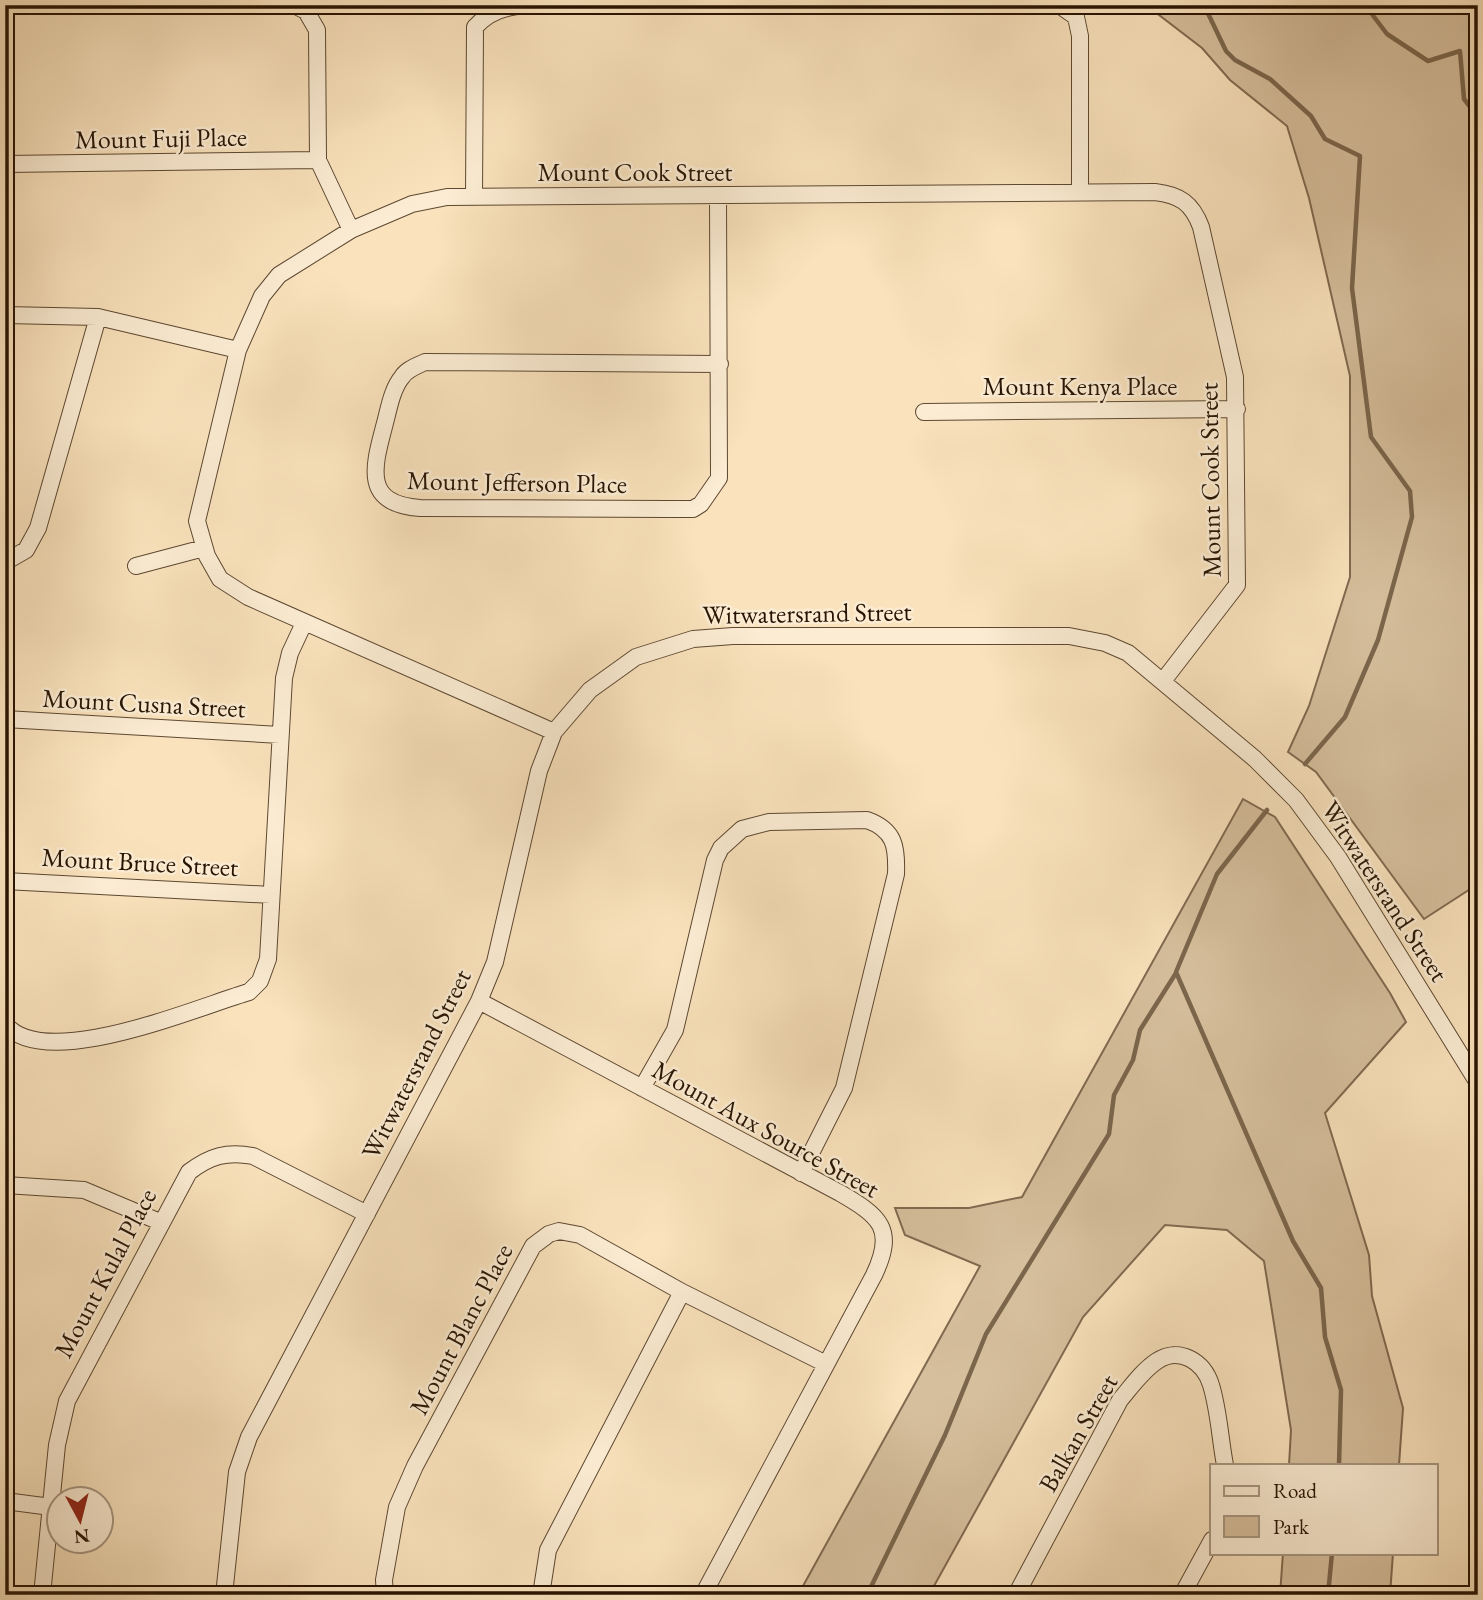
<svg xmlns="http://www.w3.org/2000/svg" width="1483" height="1600" viewBox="0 0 1483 1600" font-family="'EB Garamond',serif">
  <rect width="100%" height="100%" fill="#f9e2bc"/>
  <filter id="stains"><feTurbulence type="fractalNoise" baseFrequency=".00286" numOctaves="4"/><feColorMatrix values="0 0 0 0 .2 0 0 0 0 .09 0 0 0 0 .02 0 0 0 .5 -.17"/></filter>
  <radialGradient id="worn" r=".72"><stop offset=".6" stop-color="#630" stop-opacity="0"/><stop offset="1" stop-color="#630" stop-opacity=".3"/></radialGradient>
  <path fill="#d6bf9d" stroke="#806a50" stroke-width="2" d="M1146,5h332v879l-54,35 -108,-147 -28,-20 21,-46 41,-129v-201l-41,-178 -22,-72 -57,-46 -28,-32z
    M1243,799l32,18 115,176 16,29 -81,91 44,142 3,41 31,112 -4,57h-110l2,-35 -27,-169 -37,-31 -62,-5 -82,92 -154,278h-131l182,-329 -75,-31 -10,-27h74l53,-11z
    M1283,1553h110l-3,42h-110z"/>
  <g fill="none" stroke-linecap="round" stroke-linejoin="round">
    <path stroke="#7b664c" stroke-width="4.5" d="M1204,5l22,46 9,9 35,19 41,37 14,23 35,17 -8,132 19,149 39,54 2,26 -34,123 -33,77 -40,47
      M1365,5l22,29 41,27 32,-10 4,48 14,18
      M1267,810l-50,64 -41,98 117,269 28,47 4,49 16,53 -2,75
      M867,1595l78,-160 41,-101 123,-200 5,-39 19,-35 7,-30 36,-57
      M1328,1595l4,-42"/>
    <defs>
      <path id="minor" d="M294,5l12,6 11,19 1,130
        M1059,5l17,12 4,19v156
        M5,6l93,-1
        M5,164l313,-4 33,70
        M718,196l1,282 -18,26 -8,5h-26l-247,-1c-59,-4 -46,-43 -35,-85 4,-15 7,-34 17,-46 5,-8 15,-11 23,-15l295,2
        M474,197l1,-170c24,-27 56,-21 90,-22
        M5,315l93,2 140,33
        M924,412l313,-3
        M5,562l21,-12 12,-22 60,-211
        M136,566l68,-18
        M5,719l275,16
        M554,732l-306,-135 -28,-18 -13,-23 -10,-35 41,-171 24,-54 17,-21 72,-45 61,-26 35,-7 708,-5c25,3 37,11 46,35l34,150 2,208 -74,96
        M5,881l266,14
        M479,1001l361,192c40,23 56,36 34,82l-171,320
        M5,1024c40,49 192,-17 244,-32l11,-11 8,-22 16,-281 6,-25 14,-30
        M642,1088l33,-58 40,-170 6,-12 21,-19 27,-7 98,-2c28,10 30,27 29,54l-52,214 -43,85
        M5,1185l79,5 76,32
        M5,1501l46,6
        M42,1595l15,-150 10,-44 122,-229c21,-16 38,-21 64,-16l114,58
        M224,1595l13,-123 12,-35 230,-436 16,-39 44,-191 15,-39 36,-42 46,-33 57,-18 40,-3h336l36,7 23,10 127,106 41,41 42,57 140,226
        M385,1595l-1,-15 13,-73 18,-41 118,-220 16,-12 10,-3 21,4 102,57 144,72
        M541,1595l7,-45 134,-258
        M1016,1595l104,-195c11,-13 22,-29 37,-39 23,-15 47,1 54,24 8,26 9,54 14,80
        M1182,1595l30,-55"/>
    </defs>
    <use href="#minor" stroke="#5d4831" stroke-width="18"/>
    <use href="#minor" stroke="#fbecd3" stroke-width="16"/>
  </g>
  <g text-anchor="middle" stroke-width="5" stroke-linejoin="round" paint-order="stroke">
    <g font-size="26" fill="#291403" stroke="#fbecd3">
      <text transform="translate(161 138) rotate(-1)" y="9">Mount Fuji Place</text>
      <text x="635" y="181">Mount Cook Street</text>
      <text x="1080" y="395">Mount Kenya Place</text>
      <text transform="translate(1210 480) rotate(-91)" y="9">Mount Cook Street</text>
      <text transform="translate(517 482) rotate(1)" y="9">Mount Jefferson Place</text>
      <text transform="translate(807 613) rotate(-1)" y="9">Witwatersrand Street</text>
      <text transform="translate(144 703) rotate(3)" y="9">Mount Cusna Street</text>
      <text transform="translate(140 862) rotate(3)" y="9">Mount Bruce Street</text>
      <text transform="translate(1385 891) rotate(57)" y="9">Witwatersrand Street</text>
      <text transform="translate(416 1064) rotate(-63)" y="9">Witwatersrand Street</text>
      <text transform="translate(766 1129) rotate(29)" y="9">Mount Aux Source Street</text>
      <text transform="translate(105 1273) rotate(-62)" y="9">Mount Kulal Place</text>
      <text transform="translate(461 1329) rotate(-62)" y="9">Mount Blanc Place</text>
      <text transform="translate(1078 1433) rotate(-60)" y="9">Balkan Street</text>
    </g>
  </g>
  <rect width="1483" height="1600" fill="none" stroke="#f9e2bc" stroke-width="28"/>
  <rect x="7" y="7" width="1469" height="1586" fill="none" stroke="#291403" stroke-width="3.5"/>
  <rect x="14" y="14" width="1455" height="1572" fill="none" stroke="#291403" stroke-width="2"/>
  <rect x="1210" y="1464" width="228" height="91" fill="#fbecd3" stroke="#a79680" stroke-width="2"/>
  <rect x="1224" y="1486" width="35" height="10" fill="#fbecd3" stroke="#a79680" stroke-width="2"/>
  <text x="1273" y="1498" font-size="21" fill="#291403">Road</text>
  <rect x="1224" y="1516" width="35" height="21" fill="#d6bf9d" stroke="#a79680" stroke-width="2"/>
  <text x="1273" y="1534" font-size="21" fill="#291403">Park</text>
  <g transform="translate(80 1520) rotate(173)"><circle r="33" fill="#fbecd3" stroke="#a79680" stroke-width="2"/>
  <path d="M0-5L12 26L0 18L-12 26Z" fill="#8f2418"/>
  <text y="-10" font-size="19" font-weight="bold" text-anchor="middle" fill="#291403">N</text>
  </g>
  <rect width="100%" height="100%" filter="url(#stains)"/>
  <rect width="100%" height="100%" fill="url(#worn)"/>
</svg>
